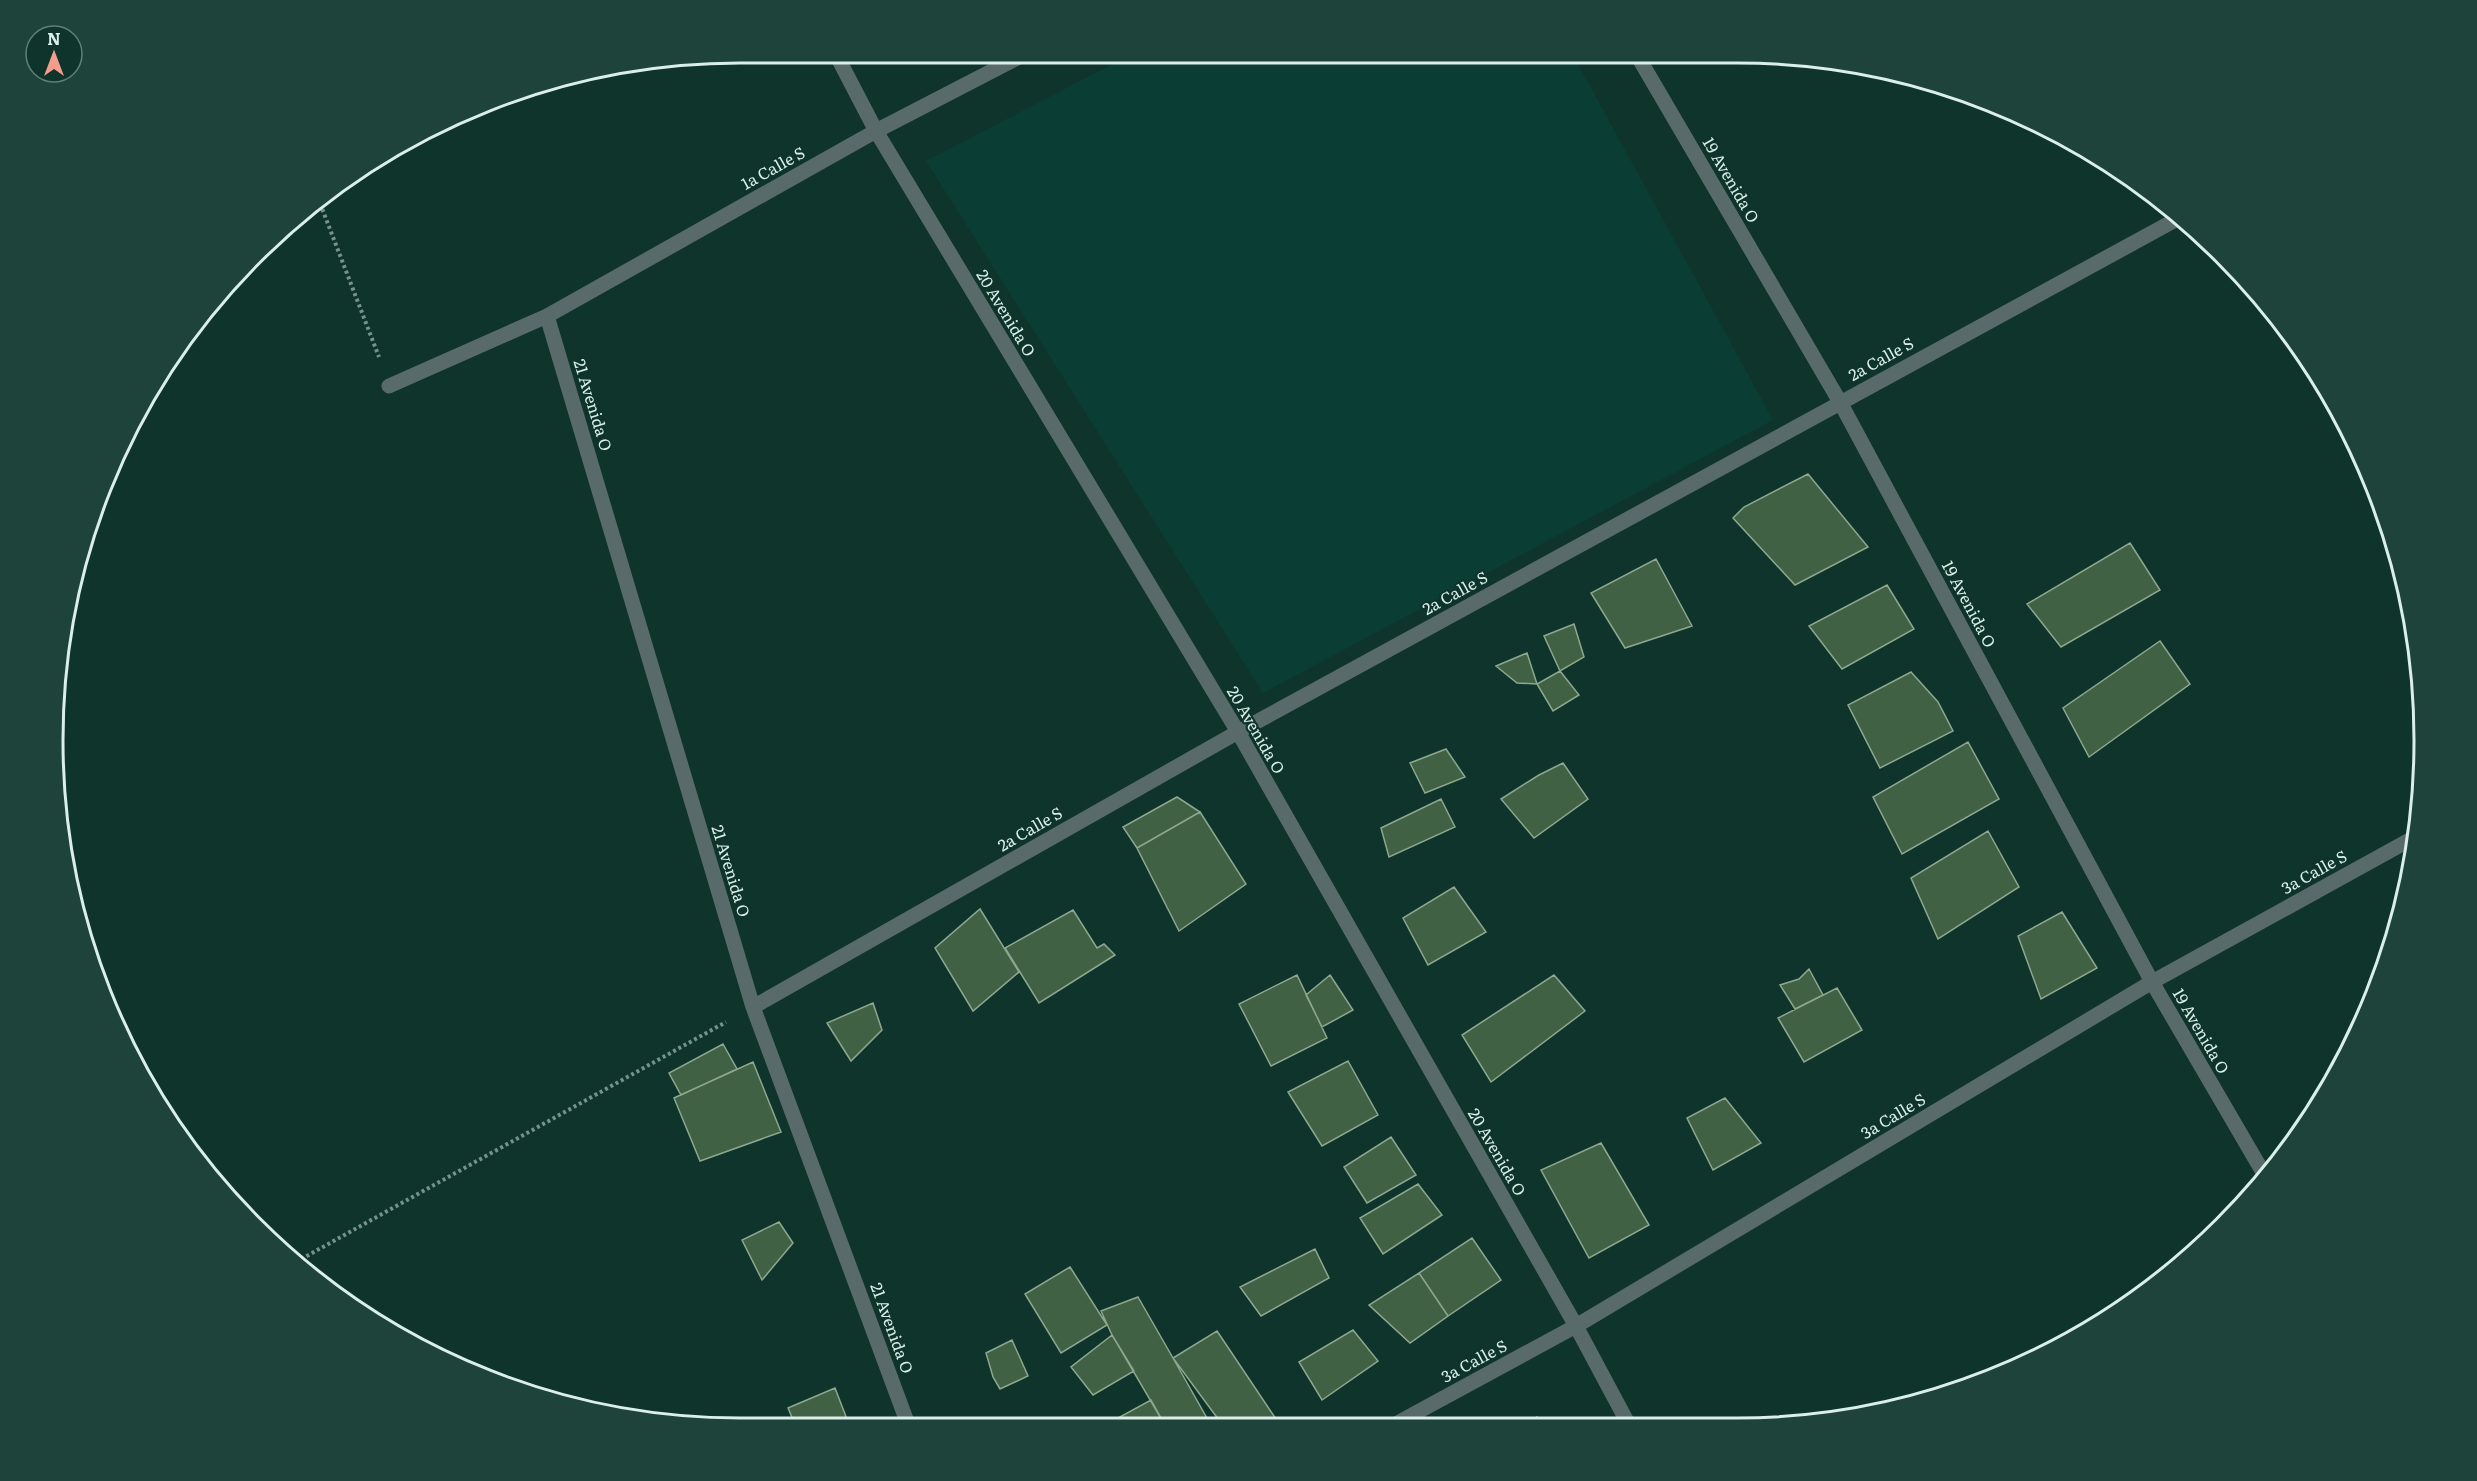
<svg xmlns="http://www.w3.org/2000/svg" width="2477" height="1481" viewBox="0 0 2477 1481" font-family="Literata,serif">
  <rect width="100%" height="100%" fill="#0e342c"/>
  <path fill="#0a3e34" d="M1573,55l200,365 -510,273 -337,-532 200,-104z"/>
  <path fill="#416144" stroke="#8ea890" stroke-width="1.5" d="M1808,474l60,73 -73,38 -62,-67 11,-11z
    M2130,543l30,47 -99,57 -34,-43z
    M1656,559l36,67 -67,22 -34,-55z
    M1887,585l27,44 -72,40 -33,-43z
    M1574,624l10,33 -24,14 -16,-35z
    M2160,641l30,43 -101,73 -26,-49z
    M1527,653l10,31 -20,-1 -21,-17z
    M1560,671l19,24 -26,16 -16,-27z
    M1911,672l27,30 15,29 -73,37 -32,-63z
    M1968,742l31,57 -97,55 -29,-57z
    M1446,749l19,28 -40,16 -15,-30z
    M1563,763l25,36 -54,39 -33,-39 38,-24z
    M1177,797l23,15 -63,36 -14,-21z
    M1441,799l14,28 -66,30 -8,-29z
    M1200,812l46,72 -67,47 -42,-83z
    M1988,831l31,56 -81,52 -27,-61z
    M1454,887l32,45 -58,33 -25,-47z
    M980,909l39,63 -46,39 -38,-63z
    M1073,910l24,38 7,-4 11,11 -76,48 -34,-55z
    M2062,912l35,56 -56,31 -23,-63z
    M1809,969l14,26 -28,14 -15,-24 19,-6z
    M1297,975l30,63 -56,28 -32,-62z
    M1330,975l23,35 -31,17 -16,-32z
    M1554,975l31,36 -94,71 -29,-47z
    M1837,988l25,42 -58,32 -26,-44z
    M873,1003l9,27 -31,31 -24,-38z
    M723,1044l14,25 -56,26 -12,-22z
    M1348,1061l30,54 -56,31 -34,-54z
    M753,1062l28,70 -81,29 -26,-63z
    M1725,1098l36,45 -48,27 -26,-52z
    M1391,1137l25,38 -49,28 -23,-36z
    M1601,1143l48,82 -60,33 -48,-88z
    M1418,1184l24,31 -59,39 -23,-36z
    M779,1222l14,21 -31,37 -20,-40z
    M1472,1238l29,42 -53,36 -29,-43z
    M1315,1249l14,29 -68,38 -21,-29z
    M1070,1267l37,58 -46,28 -36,-59z
    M1419,1273l29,43 -38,27 -41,-38z
    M1138,1297l35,61 39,69h-46l-54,-92 -11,-24z
    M1353,1330l25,31 -56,39 -23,-38z
    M1217,1331l61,91 -19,5h-35l-51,-69z
    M1112,1335l22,36 -41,24 -22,-28z
    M1012,1340l16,36 -28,13 -7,-12 -7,-24z
    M835,1388l15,39h-54l-8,-19z
    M1151,1400l15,27h-57l-2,-3z
    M1537,1417l5,10h-24z"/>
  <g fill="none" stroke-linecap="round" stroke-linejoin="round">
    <path stroke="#75928b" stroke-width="4" stroke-dasharray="3 3" stroke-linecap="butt" d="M318,198l61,159
      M296,1262l430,-240"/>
    <path stroke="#596a6b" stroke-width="15" d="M1637,55l203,347 312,580 112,192
      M838,58l38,73 362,601 338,594 54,101
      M547,316l206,691 156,420
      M389,386l158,-70 329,-185 143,-74
      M753,1007l485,-275 941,-514
      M1390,1427l186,-101 576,-344 263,-145"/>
  </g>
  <g text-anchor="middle" stroke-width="4.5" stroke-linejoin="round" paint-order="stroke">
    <g font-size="16" fill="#daefe9" stroke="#0e342c">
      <text transform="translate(773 168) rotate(-29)" y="6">1a Calle S</text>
      <text transform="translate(1731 180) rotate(60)" y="6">19 Avenida O</text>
      <text transform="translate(1006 313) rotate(59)" y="6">20 Avenida O</text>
      <text transform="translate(1881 359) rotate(-29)" y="6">2a Calle S</text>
      <text transform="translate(593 405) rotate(73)" y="6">21 Avenida O</text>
      <text transform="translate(1455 593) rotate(-29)" y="6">2a Calle S</text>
      <text transform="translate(1969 604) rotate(62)" y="6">19 Avenida O</text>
      <text transform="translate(1256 730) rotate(60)" y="6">20 Avenida O</text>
      <text transform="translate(1030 829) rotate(-30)" y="6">2a Calle S</text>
      <text transform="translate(731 871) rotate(73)" y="6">21 Avenida O</text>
      <text transform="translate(2314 872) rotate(-29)" y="6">3a Calle S</text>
      <text transform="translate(2201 1031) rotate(60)" y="6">19 Avenida O</text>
      <text transform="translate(1893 1116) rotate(-31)" y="6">3a Calle S</text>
      <text transform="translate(1497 1152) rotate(60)" y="6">20 Avenida O</text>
      <text transform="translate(892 1328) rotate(70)" y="6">21 Avenida O</text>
      <text transform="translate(1474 1361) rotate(-28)" y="6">3a Calle S</text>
    </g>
  </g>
  <path d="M0 0H2477V1481H0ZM740 63H1737A677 677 0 0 1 2414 740V741A677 677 0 0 1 1737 1418H740A677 677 0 0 1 63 741V740A677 677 0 0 1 740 63Z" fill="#1e433b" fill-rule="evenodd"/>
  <path fill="none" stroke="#daefe9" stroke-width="3" d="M740 63H1737A677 677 0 0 1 2414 740V741A677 677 0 0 1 1737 1418H740A677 677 0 0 1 63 741V740A677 677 0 0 1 740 63Z"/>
  <g transform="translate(54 54)"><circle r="28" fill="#0e342c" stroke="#607f78" stroke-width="1.5"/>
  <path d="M0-4.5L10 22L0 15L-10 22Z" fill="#f49d8c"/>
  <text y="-9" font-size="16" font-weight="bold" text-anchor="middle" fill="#daefe9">N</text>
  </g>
</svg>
